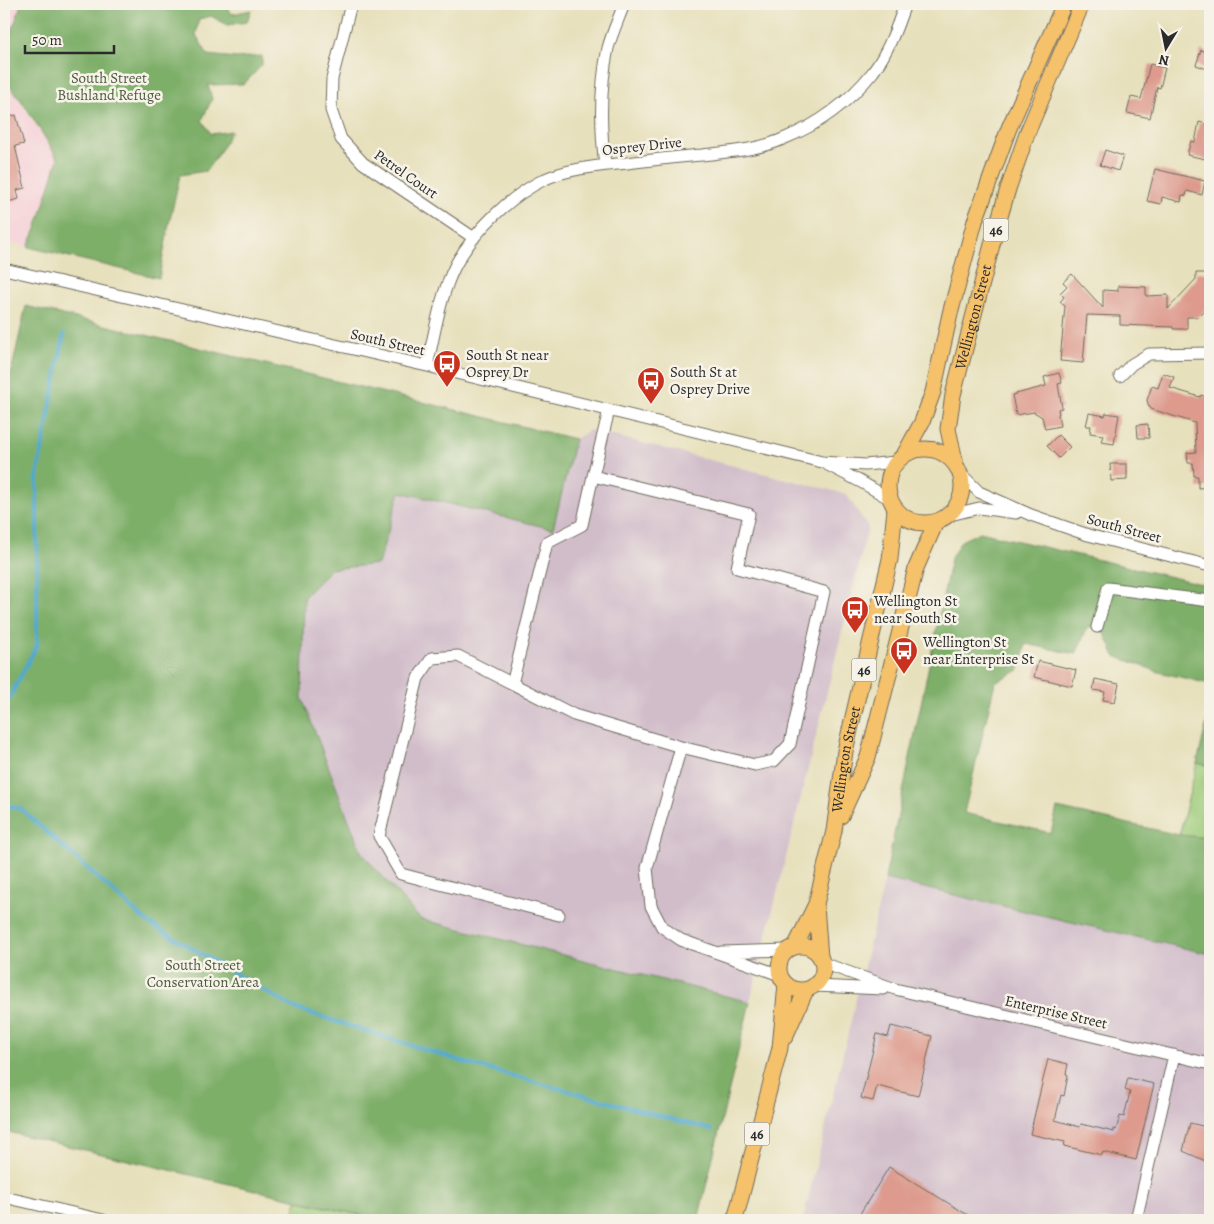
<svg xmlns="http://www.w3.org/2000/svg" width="1214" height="1224" viewBox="0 0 1214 1224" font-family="Alegreya,serif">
  <rect width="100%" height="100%" fill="#f7f3e8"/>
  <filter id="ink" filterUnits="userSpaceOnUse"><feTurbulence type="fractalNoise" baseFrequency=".02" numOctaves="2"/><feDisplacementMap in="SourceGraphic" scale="10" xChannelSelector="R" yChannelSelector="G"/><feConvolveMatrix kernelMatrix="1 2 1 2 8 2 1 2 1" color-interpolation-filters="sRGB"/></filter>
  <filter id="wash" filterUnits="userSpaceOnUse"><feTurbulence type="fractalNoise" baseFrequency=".0096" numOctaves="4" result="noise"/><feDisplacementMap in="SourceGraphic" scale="20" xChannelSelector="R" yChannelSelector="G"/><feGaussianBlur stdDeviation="1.12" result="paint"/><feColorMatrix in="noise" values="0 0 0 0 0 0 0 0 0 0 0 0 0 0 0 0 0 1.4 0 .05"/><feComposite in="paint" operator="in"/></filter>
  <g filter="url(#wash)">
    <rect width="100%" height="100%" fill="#e7e0bc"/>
    <path fill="#f6cfd8" d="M4,4h25l-20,81 49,74 -30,88 -24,-6z"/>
    <path fill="#d1bdca" d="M590,430l256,64 22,33 -118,475 -330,-83 -59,-67 -59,-154 2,-101 27,-28 47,-5 22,-72 153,37 22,-90z
      M885,879l325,75v266h-407z"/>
    <path fill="#9dcb79" stroke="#647b52" d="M1197,763l13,3v72l-31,-2z
      M297,1201l85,19h-90z"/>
    <path fill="#7eaf69" stroke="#546d4a" d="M21,4h204l7,10 19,-4 -4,12 -20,3 -16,-9 -12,3 -3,16 12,20 28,3 26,-2v9l-18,19 -36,1 4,14 -10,21 9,14 20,-3 -10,19 -15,21 -26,4 -11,49 -10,54 -131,-31 8,-18 22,-70 -32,-52 -17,-22v-45z
      M26,306l549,133 -22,90 -153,-37 -22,72 -47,5 -27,28 -2,101 59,154 59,67 330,83 -52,218h-316l-378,-89v-727z
      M980,532l230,54v98l-51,-12 -44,-16 -12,-27 -15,-3 -12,28 -50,-10 -7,26 -24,12 -31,131 87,20 6,-25 122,27 31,3v116l-325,-75 66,-321 10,-17z
      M1210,709v57l-13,-3z"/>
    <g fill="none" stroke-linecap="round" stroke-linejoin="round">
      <path stroke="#51a9ce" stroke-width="4" d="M4,708l33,-63v-169l27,-142
        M4,804l17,5 126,113 147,86 179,57 239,65"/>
    </g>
    <g id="blocks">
      <path fill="#dd9a8d" d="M1201,50l9,3v17l-14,-5z
        M1150,64l15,4 -5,20 -3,-1 -7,31 -23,-5 4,-16 10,2z
        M16,115l8,29 -9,2 10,42 -8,2 2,9 -15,4v-19h2l-2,-11v-55z
        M1199,122l11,3v35l-23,-5 4,-14 4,1z
        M1105,150l18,6 -5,15 -18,-6z
        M1155,169l50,12 -3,14 -15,-4 -1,5 -4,-1 -1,7 -19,-5 -1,7 -14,-3z
        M1196,273h14v32l-12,12h-11v12h-14v-2l-53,-2v-9l-33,-1 -4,48 -23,-2 5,-55 -5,-4 4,-5 -4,-4 7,-7 -4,-4 9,-8 31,34v-18l15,1v-5l28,1v9l22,-1v14l28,-30z
        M1059,373l3,10 -4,1 4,24 -4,1 1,5h-1l2,12 -15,3 -3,-12 -8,-5 -18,3 -4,-20 34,-9 -2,-9z
        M1163,373l11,4 -4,11 30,9 1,-2 9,3v14l-4,13 1,27h3v35l-12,1v-12h-4l-1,-13h-5l-1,-10 9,-1 -1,-29 -44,-14 -3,-5 -1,-4 5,-14 6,2z
        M1089,413l16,3 1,-3 13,2 -5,29 -13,-2 2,-7 -13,-2 1,-7h-5z
        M1148,424l1,14h-11l-1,-13z
        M1058,435l12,12 -11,11 -12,-12z
        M1110,464h17v16l-16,1z
        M1038,661l38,9 -4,16 -38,-9z
        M1095,679l24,5 -4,18 -12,-2 2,-8 -12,-2z
        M891,1026l41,10 -14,60 -41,-10 -4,15 -12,-3 16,-64 11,3z
        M1048,1059l20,5 -2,10 2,1 -4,21 -3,-1 -6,25 25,7 1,-3 33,8v-3l2,1 4,-14 4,1 6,-25 -5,-2 3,-12 26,6 -18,76 -33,-8 -1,3 -38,-9 1,-4 -35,-8z
        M1190,1123l20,5v35l-27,-12z
        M889,1167l87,53h-120z"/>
    </g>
  </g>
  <g filter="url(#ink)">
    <use href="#blocks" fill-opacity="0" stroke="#6d6a5e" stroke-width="1"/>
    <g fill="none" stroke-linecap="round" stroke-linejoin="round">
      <defs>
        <path id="minor" d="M351,4l-19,75 -1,31 10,29 22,24 111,75
          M605,165c-5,-39 -5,-79 3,-117 4,-15 11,-30 16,-44
          M4,269l423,97 395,96 43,3 31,-3
          M427,366c8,-34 13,-71 29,-102 20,-35 53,-67 89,-85 25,-11 55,-13 82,-16 25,-3 50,-6 75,-8 27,-3 56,-5 81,-16 35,-14 66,-37 90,-67 15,-20 24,-45 32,-68
          M1120,376l12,-12 17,-10 61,-1
          M828,465l33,17 29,17
          M960,473l19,19 52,23 57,20 122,31
          M950,515l29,-7 37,5
          M1097,627l11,-39 102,13
          M512,684l35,-141 35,-18 11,-49
          M681,747l-34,121 4,38 11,21 19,13 99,35
          M559,915l-158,-41 -22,-38 39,-158 14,-20 26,-2 116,59 107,32 74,18 19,-4 16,-17 34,-152 -87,-24 12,-54 -156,-38 16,-66
          M721,952l67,-2
          M823,963l72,26 315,75
          M815,986l68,3
          M4,1197l99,23
          M1136,1220l38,-165"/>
        <g id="major">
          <circle cx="925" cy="486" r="37"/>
          <path d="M904,455l18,-33 11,-30 17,-78 25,-93 34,-93 55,-124"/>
          <path id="s1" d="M956,465l-8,-36 5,-34 41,-158 14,-48 20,-58 54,-127"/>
          <path d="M841,816l27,-59 48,-189 20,-46"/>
          <path d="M816,906l4,51"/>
          <circle cx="801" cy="968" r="22"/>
          <path id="s2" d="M795,947l21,-43 18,-73 11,-80 45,-192 5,-50"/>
          <path d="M785,1037l21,-47"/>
          <path d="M735,1220l45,-172 6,-64"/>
        </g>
      </defs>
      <use href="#minor" stroke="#6d6a5e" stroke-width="13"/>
      <use href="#major" stroke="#6d6a5e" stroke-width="17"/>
      <use href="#minor" stroke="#fff" stroke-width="11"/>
      <use href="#major" stroke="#f5c16b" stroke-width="15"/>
    </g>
  </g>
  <defs>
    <symbol id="bus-pin" viewBox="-11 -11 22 30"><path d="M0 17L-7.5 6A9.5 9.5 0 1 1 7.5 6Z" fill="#c8321e" stroke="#f7f3e8"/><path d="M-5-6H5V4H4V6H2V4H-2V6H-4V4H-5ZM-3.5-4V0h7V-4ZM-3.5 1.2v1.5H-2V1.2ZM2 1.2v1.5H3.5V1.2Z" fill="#fff"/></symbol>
  </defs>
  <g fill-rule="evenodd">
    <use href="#bus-pin" x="431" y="348" width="32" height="43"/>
    <use href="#bus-pin" x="635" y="365" width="32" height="43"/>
    <use href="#bus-pin" x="839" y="594" width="32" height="43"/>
    <use href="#bus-pin" x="888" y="635" width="32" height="43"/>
  </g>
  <g text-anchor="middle" stroke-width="5" stroke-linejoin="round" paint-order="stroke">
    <g fill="#f7f3e8" stroke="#686764" stroke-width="1">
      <rect x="983.5" y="218.5" width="25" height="23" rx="4"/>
      <rect x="851.5" y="658.5" width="25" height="23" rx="4"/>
      <rect x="744.5" y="1122.5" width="25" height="23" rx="4"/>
    </g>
    <g font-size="14" font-weight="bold" fill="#2b2b2b">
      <text x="996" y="235">46</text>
      <text x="864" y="675">46</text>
      <text x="757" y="1139">46</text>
    </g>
    <g font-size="15" fill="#4d5b42" stroke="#f7f3e8">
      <text x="109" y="83">South Street<tspan x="109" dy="17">Bushland Refuge</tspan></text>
      <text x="203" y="970">South Street<tspan x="203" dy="17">Conservation Area</tspan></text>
    </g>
    <g font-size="15" fill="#2b2b2b" stroke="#f7f3e8">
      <text transform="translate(642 146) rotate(-6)" y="5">Osprey Drive</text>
      <text transform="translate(406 174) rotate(35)" y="5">Petrel Court</text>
      <text dy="5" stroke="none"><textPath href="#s1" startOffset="152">Wellington Street</textPath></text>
      <text transform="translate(388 342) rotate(13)" y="5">South Street</text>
      <text transform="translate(1124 528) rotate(15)" y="5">South Street</text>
      <text dy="5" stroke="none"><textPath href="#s2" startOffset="196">Wellington Street</textPath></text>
      <text transform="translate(1056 1012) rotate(13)" y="5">Enterprise Street</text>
    </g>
    <g font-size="15" fill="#2b2b2b" stroke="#f7f3e8" text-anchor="start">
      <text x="466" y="360">South St near<tspan x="466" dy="17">Osprey Dr</tspan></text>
      <text x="670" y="377">South St at<tspan x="670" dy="17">Osprey Drive</tspan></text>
      <text x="874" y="606">Wellington St<tspan x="874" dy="17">near South St</tspan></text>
      <text x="923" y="647">Wellington St<tspan x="923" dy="17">near Enterprise St</tspan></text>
    </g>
  </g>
  <rect width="1214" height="1224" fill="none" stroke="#f7f3e8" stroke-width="20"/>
  <g transform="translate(1166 48) rotate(190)" stroke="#f7f3e8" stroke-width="4" paint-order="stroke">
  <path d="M0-4L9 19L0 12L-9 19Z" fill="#2b2b2b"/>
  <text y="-8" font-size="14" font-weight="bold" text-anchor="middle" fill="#2b2b2b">N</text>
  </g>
  <path d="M25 45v8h89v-8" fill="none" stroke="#2b2b2b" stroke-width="2.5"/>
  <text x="32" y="45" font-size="15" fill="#2b2b2b" stroke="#f7f3e8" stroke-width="4" paint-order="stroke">50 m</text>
</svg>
